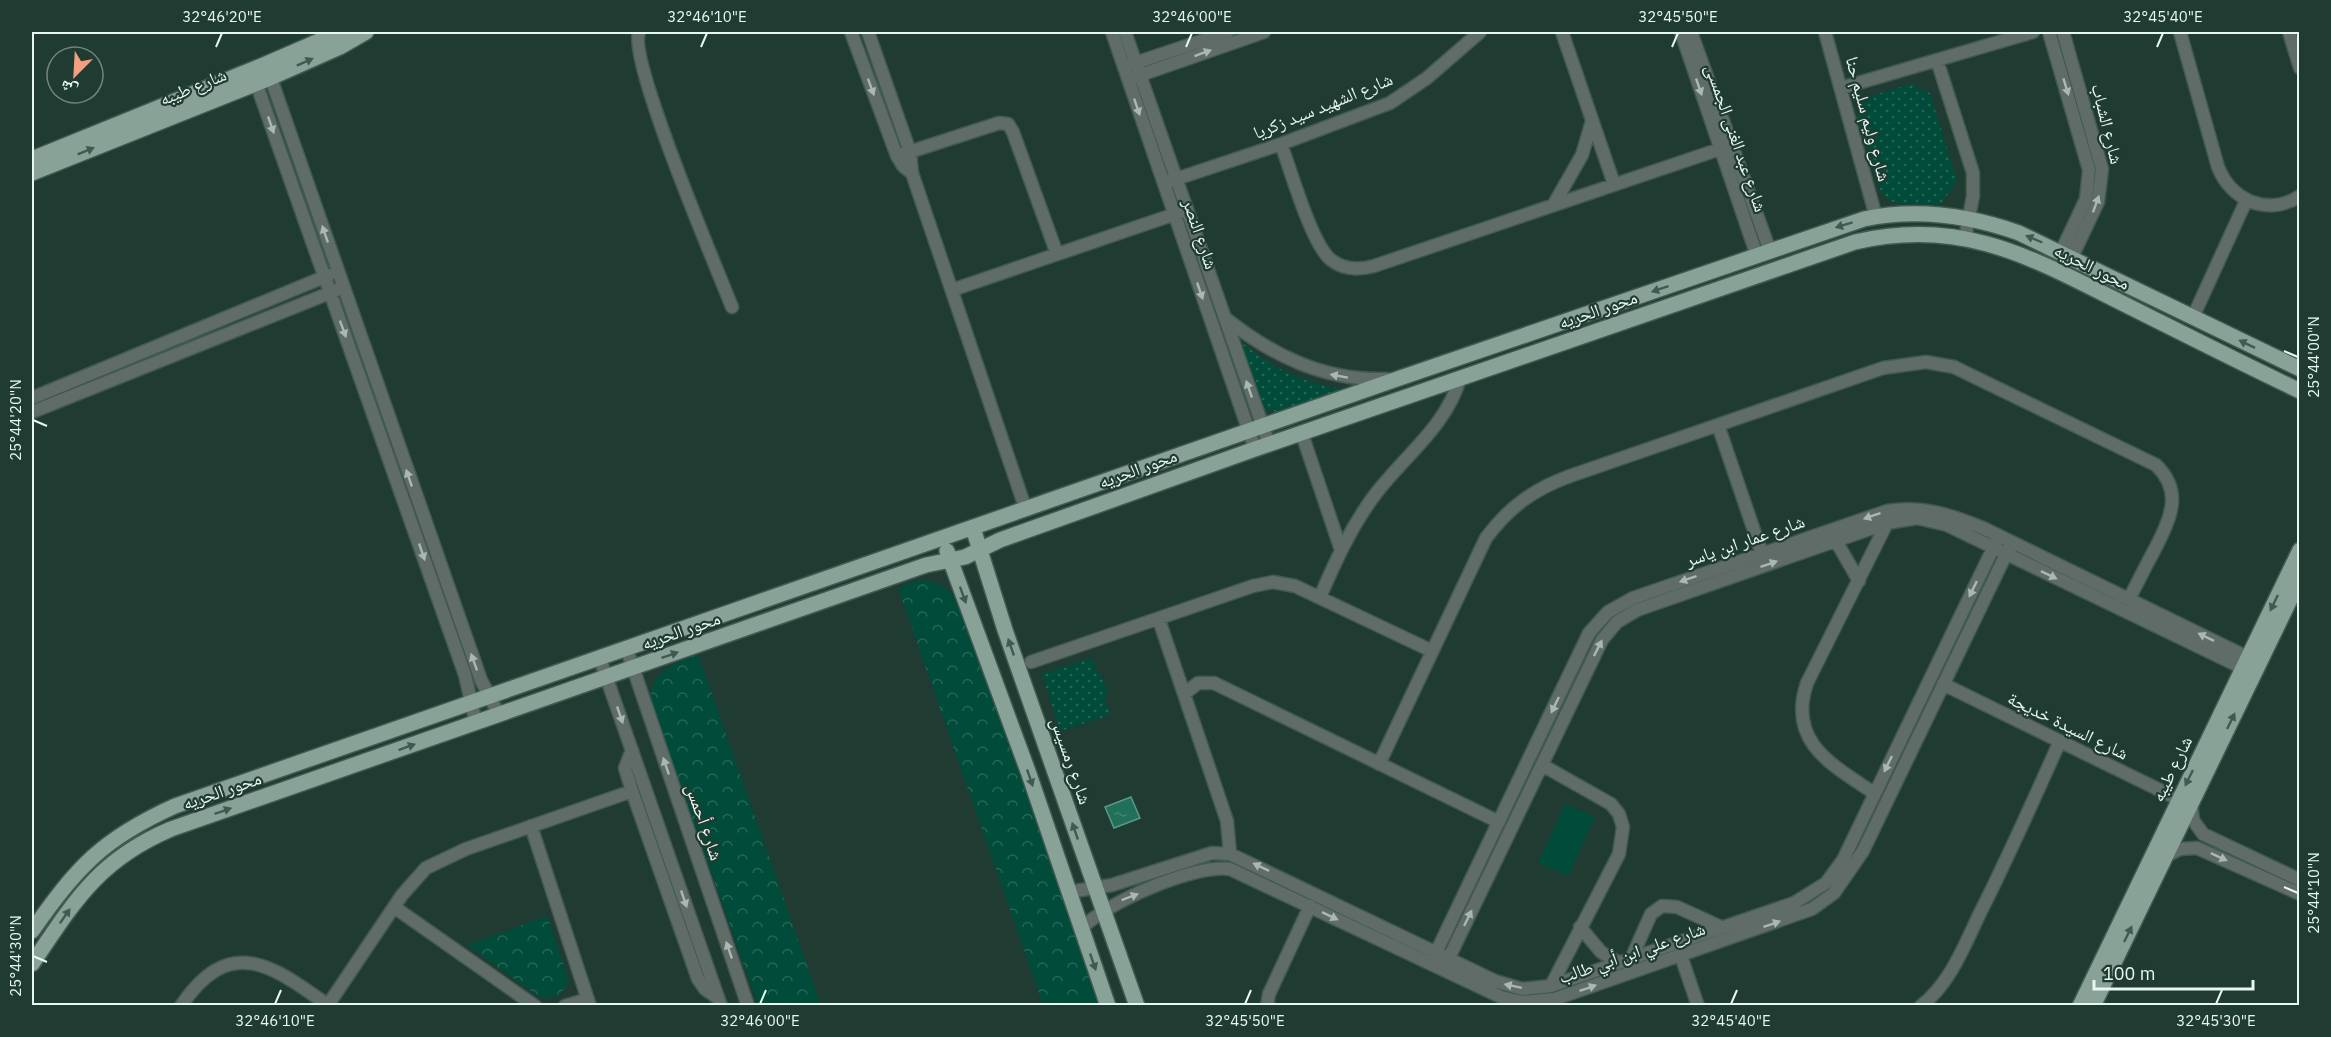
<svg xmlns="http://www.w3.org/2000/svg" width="2331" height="1037" viewBox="0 0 2331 1037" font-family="'IBM Plex Sans','Noto Naskh Arabic',sans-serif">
  <defs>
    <pattern id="grass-dots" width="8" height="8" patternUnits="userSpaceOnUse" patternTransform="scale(1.5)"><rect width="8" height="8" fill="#004b3a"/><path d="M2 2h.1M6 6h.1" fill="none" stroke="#256657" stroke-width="1.8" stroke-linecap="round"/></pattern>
    <pattern id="park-crowns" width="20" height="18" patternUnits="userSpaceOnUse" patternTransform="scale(1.5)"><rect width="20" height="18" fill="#004b3a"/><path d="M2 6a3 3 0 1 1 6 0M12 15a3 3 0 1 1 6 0" fill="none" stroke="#256657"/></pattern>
    <pattern id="water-ripples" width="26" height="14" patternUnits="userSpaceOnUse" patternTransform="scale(1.5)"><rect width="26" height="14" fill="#20705a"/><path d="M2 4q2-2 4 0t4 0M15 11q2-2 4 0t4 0" fill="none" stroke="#408572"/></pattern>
  </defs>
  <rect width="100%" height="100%" fill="#203b32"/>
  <path fill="url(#grass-dots)" d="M1910,84l20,9 27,88 -17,24 -45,-2 -10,-6 -7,-11 -21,-67 8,-21z
    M1237,338c31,28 64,45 106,51 -19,8 -73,38 -86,12 -10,-19 -14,-43 -20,-63z
    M1092,658l6,17 2,-4 9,25 -5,-1 6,20 -50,16 -18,-57z"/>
  <path fill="url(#park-crowns)" d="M919,580c42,0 48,43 60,76l120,349h-56l-145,-417z
    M698,654l123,351h-63l-108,-306c3,-30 22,-34 48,-45z
    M547,916l21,62c-2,16 -15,23 -30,18l-71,-51z"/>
  <path fill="#004b3a" d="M1565,804l30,13 -27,59 -30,-13z"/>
  <path fill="url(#water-ripples)" stroke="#5c9887" stroke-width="1.5" d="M1131,797l9,21 -26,10 -9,-21z"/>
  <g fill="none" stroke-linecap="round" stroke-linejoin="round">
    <defs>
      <path id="minor" d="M639,32c-11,29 77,234 93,275
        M851,32l46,124 6,10 9,7
        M868,32l42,120 2,21 114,337
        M1112,32l143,417
        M1125,32l144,412
        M1562,32l52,152
        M1681,32l76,224
        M1691,32l79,219
        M1825,32l51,185
        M2049,32l40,138 -3,29 -25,53
        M2063,32l39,137 -4,33 -26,55
        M2180,32l38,135c13,33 49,50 82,29
        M2289,32l11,36
        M1937,60l36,113v23l-8,42
        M1129,65l99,-33
        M268,70l213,610 18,35
        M254,77l211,598 11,48
        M1132,78l132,-46
        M1841,88l192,-56
        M1281,144c10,27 30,98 49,115 13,11 29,11 44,7l346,-117
        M897,156l102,-33 9,1 5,8 44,122
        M1170,181l111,-37 109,-41 37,-25 53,-46
        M1554,204l28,-49 10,-34
        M952,290l229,-78
        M2193,317l53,-116
        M1225,318c48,38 99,63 162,61
        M32,398l297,-123
        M32,412l305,-122
        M1718,425l44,129
        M1302,434l39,116
        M1836,541l23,40
        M1320,597c15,-35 31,-70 54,-101 29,-39 73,-70 86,-118
        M1159,620l68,201 3,33
        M627,650l121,356
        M600,659l121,347
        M1031,662l222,-76 20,-4 22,4 137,65
        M1943,684l235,115
        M1184,694l14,-11h16l285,139
        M632,750l-7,18 7,23 66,188 7,10 13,9
        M1379,764l107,-226c23,-31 48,-49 84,-62l313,-108 43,-6 28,5 202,98c28,27 14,54 -1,84 -9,16 -17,33 -26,50
        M1542,765l69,39 8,10 4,13 -4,27 -68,132
        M1874,793c-42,-28 -87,-51 -67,-110l80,-160
        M2191,803l2,17 10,14 97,46
        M531,826l59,180
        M2164,857l16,-8 17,-1 103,46
        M1069,892l43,-7 100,-32 18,1 265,127 27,8 29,-3 243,-83 32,-20 17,-23 156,-324
        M394,907l141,99
        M1580,927l21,25 18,11
        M1081,929c26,-27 113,-65 149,-60l271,128 21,5 33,-3 257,-90 22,-16 29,-42 149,-309
        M1681,956l17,50
        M1433,959l156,-326 19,-21 25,-14 254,-87c35,-6 64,4 96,17l272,133
        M1631,959l20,-45 11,-8 15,1 44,20
        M1446,964l156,-324 15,-18 20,-12 250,-87 30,-5 30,7 302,146
        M328,1005l74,-110 24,-27 40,-19 166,-58
        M181,1006c49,-73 92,-40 148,0
        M565,1006l23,-7
        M1267,1006l2,-12 41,-88
        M1921,1006c32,-25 45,-66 63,-101 27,-54 51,-108 76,-164"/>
      <path id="major" d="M32,159l234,-95 74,-32
        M32,173l238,-95 70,-31 26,-15
        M973,528l32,102 132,376
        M947,551l82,223 79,232
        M32,931c45,-64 70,-92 143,-125l1222,-427 467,-160c53,-11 104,-4 155,14l281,136
        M32,964c42,-62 66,-104 139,-135l755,-264 39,-8 35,-17 255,-91 600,-207c111,-26 182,19 277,66 56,28 111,56 168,83
        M2080,1006l220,-456
        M2093,1006l207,-427"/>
    </defs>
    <use href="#minor" stroke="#405951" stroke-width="15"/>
    <use href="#major" stroke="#405951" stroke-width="18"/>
    <use href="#minor" stroke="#606c67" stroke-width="12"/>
    <use href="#major" stroke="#89a298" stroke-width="15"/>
  </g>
  <defs><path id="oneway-solid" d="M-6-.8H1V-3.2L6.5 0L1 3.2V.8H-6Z" transform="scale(1.5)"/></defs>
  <g fill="#aab8b3">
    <use href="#oneway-solid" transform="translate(1203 53) rotate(-20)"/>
    <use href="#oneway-solid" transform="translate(871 87) rotate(70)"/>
    <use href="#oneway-solid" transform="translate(1699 87) rotate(71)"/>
    <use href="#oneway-solid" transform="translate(2066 87) rotate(73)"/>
    <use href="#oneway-solid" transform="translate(1137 107) rotate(71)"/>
    <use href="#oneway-solid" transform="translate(271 125) rotate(71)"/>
    <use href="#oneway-solid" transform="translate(2096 204) rotate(-70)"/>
    <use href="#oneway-solid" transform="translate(325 234) rotate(-109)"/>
    <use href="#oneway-solid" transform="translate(1200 291) rotate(71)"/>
    <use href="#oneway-solid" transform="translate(343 329) rotate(70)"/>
    <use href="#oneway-solid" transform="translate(1339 376) rotate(-170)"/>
    <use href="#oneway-solid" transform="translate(1249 389) rotate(-109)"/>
    <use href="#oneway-solid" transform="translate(409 478) rotate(-109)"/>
    <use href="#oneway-solid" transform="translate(1872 516) rotate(161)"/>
    <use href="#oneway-solid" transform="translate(422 552) rotate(71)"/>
    <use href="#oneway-solid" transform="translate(1769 564) rotate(-19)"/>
    <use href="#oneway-solid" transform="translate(2049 575) rotate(26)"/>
    <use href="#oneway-solid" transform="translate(1688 579) rotate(161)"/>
    <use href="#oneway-solid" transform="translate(1973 589) rotate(116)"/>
    <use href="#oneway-solid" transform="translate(2206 637) rotate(-154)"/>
    <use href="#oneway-solid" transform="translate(1598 648) rotate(-63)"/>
    <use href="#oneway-solid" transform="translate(474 662) rotate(-110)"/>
    <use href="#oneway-solid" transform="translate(1555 705) rotate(116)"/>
    <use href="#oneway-solid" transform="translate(620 715) rotate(71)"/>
    <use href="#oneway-solid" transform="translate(1888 764) rotate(116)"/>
    <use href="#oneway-solid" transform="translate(666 766) rotate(-109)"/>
    <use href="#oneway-solid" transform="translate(2219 857) rotate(25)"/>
    <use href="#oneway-solid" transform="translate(1261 867) rotate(-154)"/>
    <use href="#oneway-solid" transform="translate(1130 897) rotate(-21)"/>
    <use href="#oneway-solid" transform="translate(684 899) rotate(71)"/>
    <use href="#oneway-solid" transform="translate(1330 916) rotate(26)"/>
    <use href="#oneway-solid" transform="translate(1468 918) rotate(-64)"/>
    <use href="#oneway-solid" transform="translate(1772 924) rotate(-19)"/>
    <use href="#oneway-solid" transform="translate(729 950) rotate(-109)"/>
    <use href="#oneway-solid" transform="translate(1513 986) rotate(-168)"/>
    <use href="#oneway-solid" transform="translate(1588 988) rotate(-19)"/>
  </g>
  <g fill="#405a51">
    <use href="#oneway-solid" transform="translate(305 62) rotate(-24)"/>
    <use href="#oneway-solid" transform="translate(86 151) rotate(-22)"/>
    <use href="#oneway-solid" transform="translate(1844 225) rotate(163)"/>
    <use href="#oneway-solid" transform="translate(2034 239) rotate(-157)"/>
    <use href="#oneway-solid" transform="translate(1660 289) rotate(161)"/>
    <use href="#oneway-solid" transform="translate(2247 344) rotate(-154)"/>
    <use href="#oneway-solid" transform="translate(963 595) rotate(70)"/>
    <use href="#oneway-solid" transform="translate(2274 603) rotate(116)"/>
    <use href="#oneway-solid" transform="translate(1011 647) rotate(-109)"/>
    <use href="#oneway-solid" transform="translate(670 655) rotate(-19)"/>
    <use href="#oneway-solid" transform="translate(2231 721) rotate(-64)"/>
    <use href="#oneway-solid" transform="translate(407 747) rotate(-20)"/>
    <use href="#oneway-solid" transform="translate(1030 778) rotate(71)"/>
    <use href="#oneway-solid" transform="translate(2189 778) rotate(116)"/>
    <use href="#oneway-solid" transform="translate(223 811) rotate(-19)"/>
    <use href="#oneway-solid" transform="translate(1075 831) rotate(-109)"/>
    <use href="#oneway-solid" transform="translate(65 916) rotate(-55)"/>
    <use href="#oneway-solid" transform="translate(2128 934) rotate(-64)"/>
    <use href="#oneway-solid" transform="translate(1093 962) rotate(71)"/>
  </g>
  <path fill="none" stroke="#e7f7f1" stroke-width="2" d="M216,47l6,-14M701,47l6,-14M1186,47l6,-14M1672,47l6,-14M2157,47l6,-14M2284,351l14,6M33,420l14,6M2284,887l14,6M33,956l14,6M275,1004l6,-14M760,1004l6,-14M1245,1004l6,-14M1731,1004l6,-14M2216,1004l6,-14"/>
  <g text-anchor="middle" stroke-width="4.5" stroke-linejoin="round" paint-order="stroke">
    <g font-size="18" fill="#e7f7f1" stroke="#203b32">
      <text transform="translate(193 87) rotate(-22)" y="6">شارع طيبه</text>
      <text transform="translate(1323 106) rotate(-22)" y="6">شارع الشهيد سيد زكريا</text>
      <text transform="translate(1868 119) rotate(75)" y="6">شارع وليم سليم حنا</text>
      <text transform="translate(2107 124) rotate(76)" y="6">شارع الشباب</text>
      <text transform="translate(1736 138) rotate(71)" y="6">شارع عبد الغنى الجمسى</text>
      <text transform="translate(1200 234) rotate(71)" y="6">شارع النصر</text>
      <text transform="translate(2092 267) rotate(26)" y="6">محور الحريه</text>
      <text transform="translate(1598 310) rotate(-19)" y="6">محور الحريه</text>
      <text transform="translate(1138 469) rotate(-20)" y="6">محور الحريه</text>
      <text transform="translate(1745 541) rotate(-19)" y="6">شارع عمار ابن ياسر</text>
      <text transform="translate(681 631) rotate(-19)" y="6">محور الحريه</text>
      <text transform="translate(2068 726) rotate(26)" y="6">شارع السيدة خديجة</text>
      <text transform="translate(1071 761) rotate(71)" y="6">شارع رمسيس</text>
      <text transform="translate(2172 769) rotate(-64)" y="6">شارع طيبه</text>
      <text transform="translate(222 791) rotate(-19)" y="6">محور الحريه</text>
      <text transform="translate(704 822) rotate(71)" y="6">شارع أحمس</text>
      <text transform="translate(1632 953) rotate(-19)" y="6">شارع علي ابن أبي طالب</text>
    </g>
  </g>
  <rect width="2331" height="1037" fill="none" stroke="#203b32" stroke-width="66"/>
  <g transform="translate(75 75) rotate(204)"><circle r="28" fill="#203b32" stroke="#70867e" stroke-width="1.5"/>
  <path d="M0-4.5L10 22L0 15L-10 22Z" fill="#f2a07f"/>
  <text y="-9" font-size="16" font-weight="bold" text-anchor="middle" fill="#e7f7f1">ش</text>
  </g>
  <path d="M2094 980v9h159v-9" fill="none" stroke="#e7f7f1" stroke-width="3"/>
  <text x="2103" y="980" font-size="18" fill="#e7f7f1" stroke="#203b32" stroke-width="4.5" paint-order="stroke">100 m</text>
  <rect x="33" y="33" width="2265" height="971" fill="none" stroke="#e7f7f1" stroke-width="2"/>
  <g font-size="15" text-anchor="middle" fill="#e7f7f1">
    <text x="222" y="22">32°46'20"E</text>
    <text x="707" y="22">32°46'10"E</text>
    <text x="1192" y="22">32°46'00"E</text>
    <text x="1678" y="22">32°45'50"E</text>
    <text x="2163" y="22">32°45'40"E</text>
    <text transform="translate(2314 357) rotate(-90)" y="5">25°44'00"N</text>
    <text transform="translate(16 420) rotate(-90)" y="5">25°44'20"N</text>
    <text transform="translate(2314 893) rotate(-90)" y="5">25°44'10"N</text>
    <text transform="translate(16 956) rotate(-90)" y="5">25°44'30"N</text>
    <text x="275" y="1026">32°46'10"E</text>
    <text x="760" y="1026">32°46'00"E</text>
    <text x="1245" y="1026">32°45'50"E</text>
    <text x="1731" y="1026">32°45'40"E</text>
    <text x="2216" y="1026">32°45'30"E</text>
  </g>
</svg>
